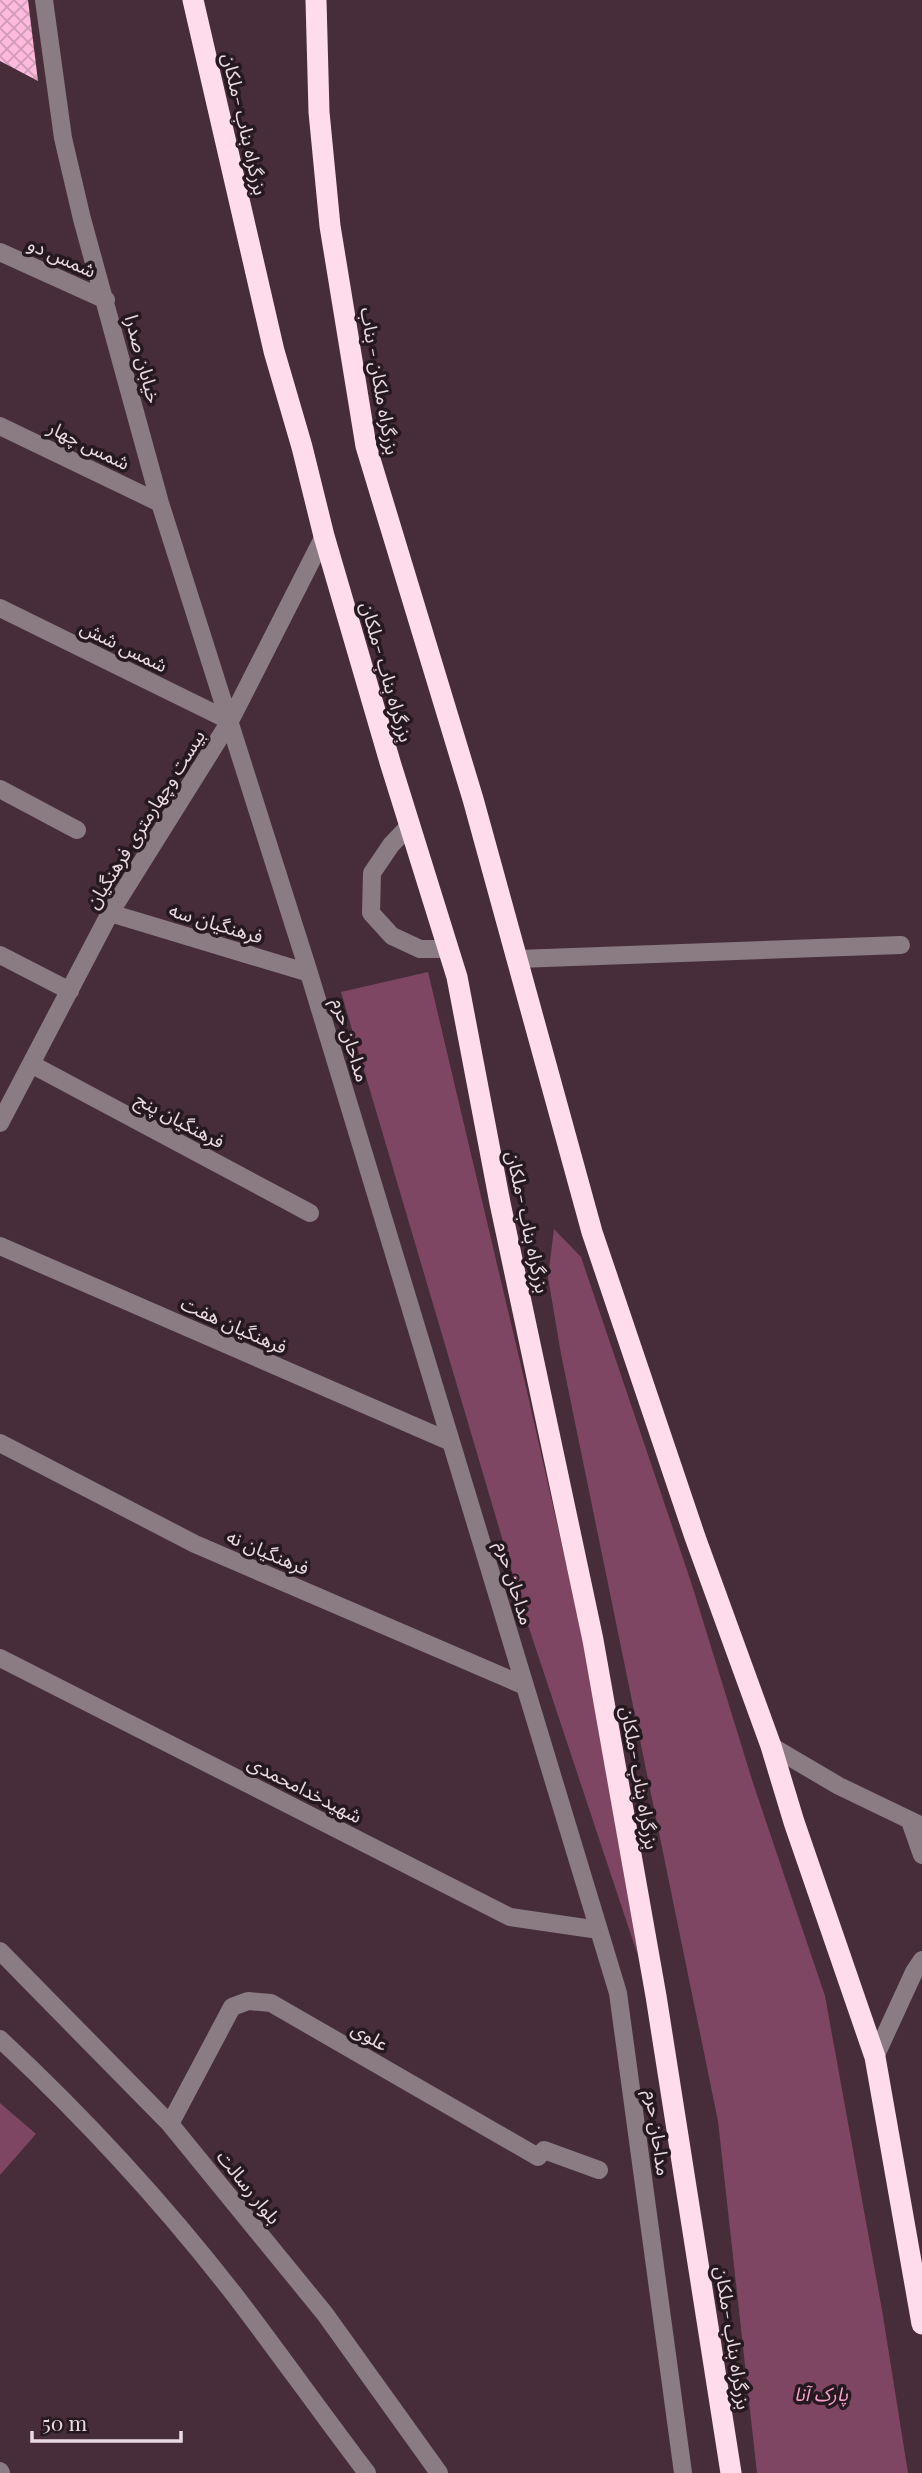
<svg xmlns="http://www.w3.org/2000/svg" width="922" height="2473" viewBox="0 0 922 2473" font-family="'Playfair Display','Noto Sans Arabic',serif">
  <defs>
    <pattern id="building-cross-hatch" width="8" height="8" patternUnits="userSpaceOnUse" patternTransform="scale(1.75)"><rect width="8" height="8" fill="#feb9dc"/><path d="M0 0l8 8M0 8l8-8" fill="none" stroke="#d09bb6"/></pattern>
  </defs>
  <rect width="100%" height="100%" fill="#472d3a"/>
  <path fill="#7f4664" d="M428,972l98,415 58,256 54,313 -113,-340 -184,-624z
    M554,1229l27,28 110,325 62,201 72,213 57,314 26,163h-151l-39,-352 -157,-767 -13,-77z
    M0,2103l36,31 -36,41z"/>
  <path fill="url(#building-cross-hatch)" d="M0,0h28l10,81 -38,-20z"/>
  <g fill="none" stroke-linecap="round" stroke-linejoin="round">
    <path stroke="#8a7c82" stroke-width="18" d="M44,0l19,138 19,81 78,284 149,470 309,1020 65,480
      M0,252l106,48
      M0,426l160,77
      M0,608l230,113
      M0,789l77,41
      M410,825l-19,20 -19,28 -1,40 21,23 28,13h28
      M110,913l199,60
      M0,955l70,36
      M518,959l383,-14
      M31,1064l279,149
      M0,1123l110,-210 120,-192 94,-185
      M0,1246l451,196
      M0,1443l195,101 330,142
      M0,1658l510,259 89,13
      M771,1746l68,40 83,40
      M910,1821l12,34
      M0,1951l170,173 155,190 114,159
      M0,2039c85,79 165,166 237,259 44,58 86,117 130,175
      M875,2057l39,-85 8,-12
      M170,2124l62,-117 16,-6 23,2 267,154 6,-7 55,20
      M0,2471l1,2"/>
    <path stroke="#fedcec" stroke-width="21" d="M193,0l81,351 28,96 22,89 66,226 67,215 43,226 93,437 63,356 75,477
      M316,0l3,112 11,114 36,220 107,353 119,433 103,305 76,209 23,76 81,235 47,267"/>
  </g>
  <g text-anchor="middle" stroke-width="7" stroke-linejoin="round" paint-order="stroke">
    <g font-size="19" fill="#ebdae2" stroke="#25191f">
      <text transform="translate(245 124) rotate(77)" y="7">بزرگراه بناب -ملکان</text>
      <text transform="translate(62 257) rotate(24)" y="7">شمس دو</text>
      <text transform="translate(143 359) rotate(75)" y="7">خیابان صدرا</text>
      <text transform="translate(380 381) rotate(80)" y="7">بزرگراه ملکان - بناب</text>
      <text transform="translate(89 445) rotate(26)" y="7">شمس چهار</text>
      <text transform="translate(124 646) rotate(26)" y="7">شمس شش</text>
      <text transform="translate(387 672) rotate(74)" y="7">بزرگراه بناب -ملکان</text>
      <text transform="translate(145 819) rotate(-58)" y="7">بیست وچهارمتری فرهنگیان</text>
      <text transform="translate(216 923) rotate(17)" y="7">فرهنگیان سه</text>
      <text transform="translate(351 1040) rotate(73)" y="7">مداحان حرم</text>
      <text transform="translate(180 1120) rotate(28)" y="7">فرهنگیان پنج</text>
      <text transform="translate(528 1222) rotate(78)" y="7">بزرگراه بناب -ملکان</text>
      <text transform="translate(234 1325) rotate(24)" y="7">فرهنگیان هفت</text>
      <text transform="translate(268 1552) rotate(23)" y="7">فرهنگیان نه</text>
      <text transform="translate(515 1583) rotate(73)" y="7">مداحان حرم</text>
      <text transform="translate(640 1778) rotate(80)" y="7">بزرگراه بناب -ملکان</text>
      <text transform="translate(305 1789) rotate(27)" y="7">شهیدخدامحمدی</text>
      <text transform="translate(370 2036) rotate(30)" y="7">علوی</text>
      <text transform="translate(658 2133) rotate(82)" y="7">مداحان حرم</text>
      <text transform="translate(249 2187) rotate(51)" y="7">بلوار رسالت</text>
      <text transform="translate(733 2338) rotate(81)" y="7">بزرگراه بناب -ملکان</text>
    </g>
    <g font-size="19" font-style="italic" fill="#faa0cf" stroke="#25191f">
      <text x="821" y="2401">پارک آنا</text>
    </g>
  </g>
  <path d="M32 2431v10h149v-10" fill="none" stroke="#ebdae2" stroke-width="3.5"/>
  <text x="42" y="2431" font-size="21" fill="#ebdae2" stroke="#25191f" stroke-width="5" paint-order="stroke">50 m</text>
</svg>
